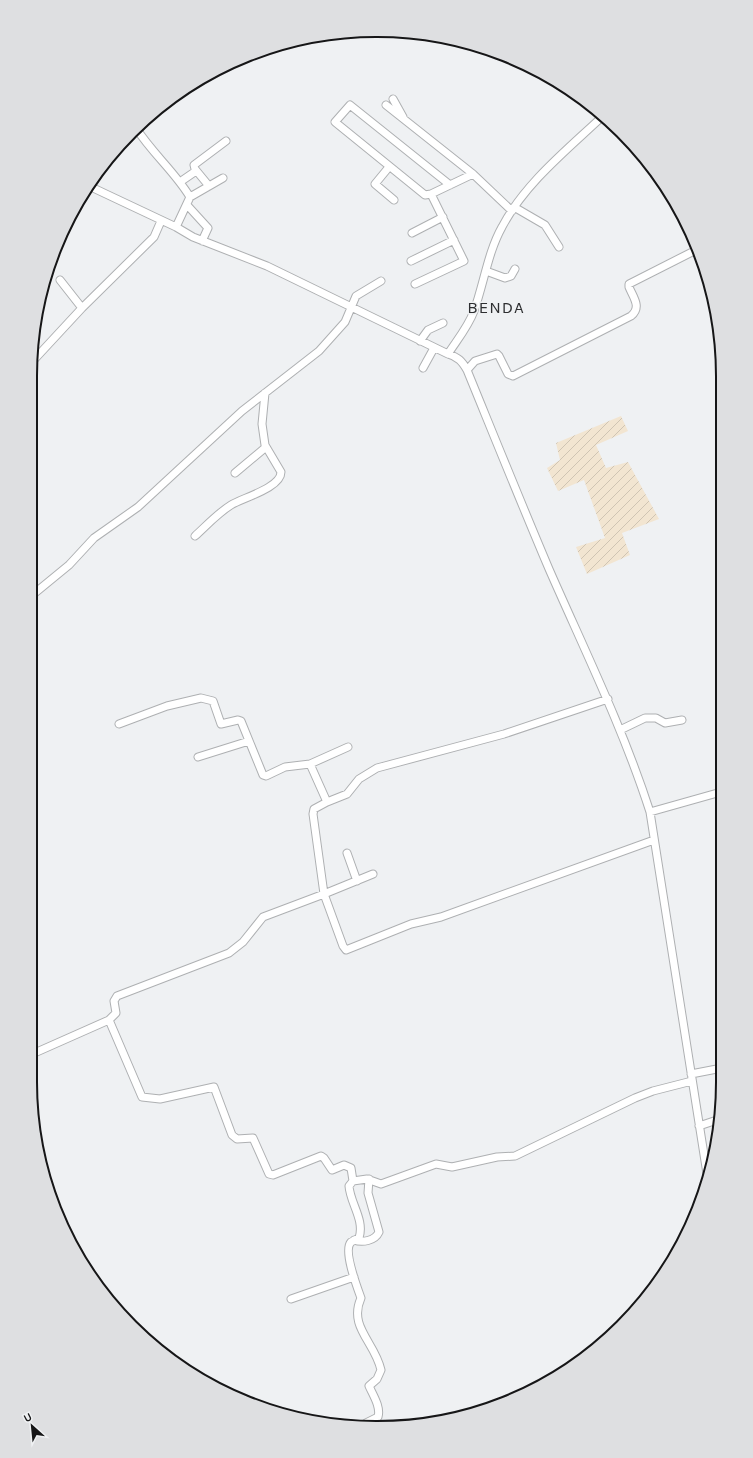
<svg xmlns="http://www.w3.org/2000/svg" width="753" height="1458" viewBox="0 0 753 1458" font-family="Karla,sans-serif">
  <defs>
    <pattern id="industrial-furrows" width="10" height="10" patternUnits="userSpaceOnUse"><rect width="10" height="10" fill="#f2e5d1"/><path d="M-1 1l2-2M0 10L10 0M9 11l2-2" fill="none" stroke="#cfc4b3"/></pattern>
  </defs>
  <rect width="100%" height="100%" fill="#eff1f3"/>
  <path fill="url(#industrial-furrows)" d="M621,416l7,15 -32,14 10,23 22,-6 31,57 -37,14 8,22 -43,19 -11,-27 29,-9 -21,-58 -26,11 -11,-23 13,-8 -4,-17z"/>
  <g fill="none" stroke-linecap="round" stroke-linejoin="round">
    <defs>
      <path id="street" d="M393,99l10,18
        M386,105l87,69 39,37
        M604,115c-36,34 -79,68 -102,112 -14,25 -18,56 -28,84 -6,16 -17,29 -26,43 10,3 14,7 19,16 27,66 54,133 82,199 35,80 74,159 101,243l58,368
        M136,128c16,25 39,44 54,69
        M389,167l-14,17 19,16
        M180,182l16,-11
        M450,185l-100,-80 -15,17 90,73 6,-1 42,-20
        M89,186l87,41 17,10 74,29 181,88
        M209,186l-14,-17 -1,-4 32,-24
        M187,205l21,23 -6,13
        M514,207l31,18 14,22
        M176,227l14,-30 33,-19
        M412,233l31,-16
        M411,261l43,-21
        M486,271l19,7 6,-2 4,-7
        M60,280l22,28
        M415,284l49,-23 -33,-67
        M420,341l8,-11 15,-7
        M31,363l51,-55 72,-71 7,-16
        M423,368l11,-20
        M467,370l8,-9 22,-7 2,2 9,18 5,2 118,-60c11,-9 2,-19 -2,-29v-3l69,-35
        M235,473l31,-26
        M195,536c11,-10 23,-23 36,-31 11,-7 50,-17 50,-33l-16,-27 -3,-21 3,-31
        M30,597l39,-32 25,-27 44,-31 104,-96 77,-60 26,-29 11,-26 25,-15
        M119,724l48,-18 34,-8 12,3 8,23 17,-4 3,1 22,54 3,1 19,-9 25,-3 17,38 20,-8 12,-15 18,-11 127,-34 104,-35
        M620,730l25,-12h11l9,5 17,-3
        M198,757l51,-16
        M310,764l38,-17
        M327,802l-13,7 -1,5 11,80 49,-20
        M650,812l71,-20
        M347,853l10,28
        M109,1020l33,77 18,2 54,-12 18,48 5,4 16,-1 16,36 4,1 48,-19 3,2 8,12 12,-5 7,3 2,13
        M30,1055l79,-35 7,-7 -2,-12 3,-5 112,-43 14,-11 20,-25 61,-23 19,52 3,4 65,-26 30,-7 213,-77
        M691,1074l31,-6
        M699,1126l21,-7
        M354,1240c8,3 21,1 25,-8l-11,-39 1,-14
        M291,1299l63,-22
        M366,1423l12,-6c3,-10 -5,-22 -9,-31l8,-7 4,-9c-6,-28 -33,-43 -20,-72 -4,-11 -18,-48 -10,-56l8,-4c6,-18 -9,-35 -10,-52l4,-5 14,-2 14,5 55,-20 16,3 45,-10 18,-1 120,-58 18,-7 39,-10"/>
    </defs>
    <use href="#street" stroke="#aeb0b2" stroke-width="9"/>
    <use href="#street" stroke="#fff" stroke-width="7"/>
  </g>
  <g text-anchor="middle" stroke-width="3" stroke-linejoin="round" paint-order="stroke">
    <g font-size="17" letter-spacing="1" fill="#2e2f31" stroke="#eff1f3">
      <text x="496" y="313">BENDA</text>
    </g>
  </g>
  <path d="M0 0H753V1458H0ZM376 37H377A339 339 0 0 1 716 376V1082A339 339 0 0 1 377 1421H376A339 339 0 0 1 37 1082V376A339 339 0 0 1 376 37Z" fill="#dedfe1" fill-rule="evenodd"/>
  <path fill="none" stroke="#161617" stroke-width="2" d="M376 37H377A339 339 0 0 1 716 376V1082A339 339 0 0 1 377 1421H376A339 339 0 0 1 37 1082V376A339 339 0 0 1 376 37Z"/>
  <g transform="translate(32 1426) rotate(333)" stroke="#eff1f3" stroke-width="3" paint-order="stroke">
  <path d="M0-3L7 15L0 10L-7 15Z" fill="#161617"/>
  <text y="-6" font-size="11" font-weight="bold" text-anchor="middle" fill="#161617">U</text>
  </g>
</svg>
